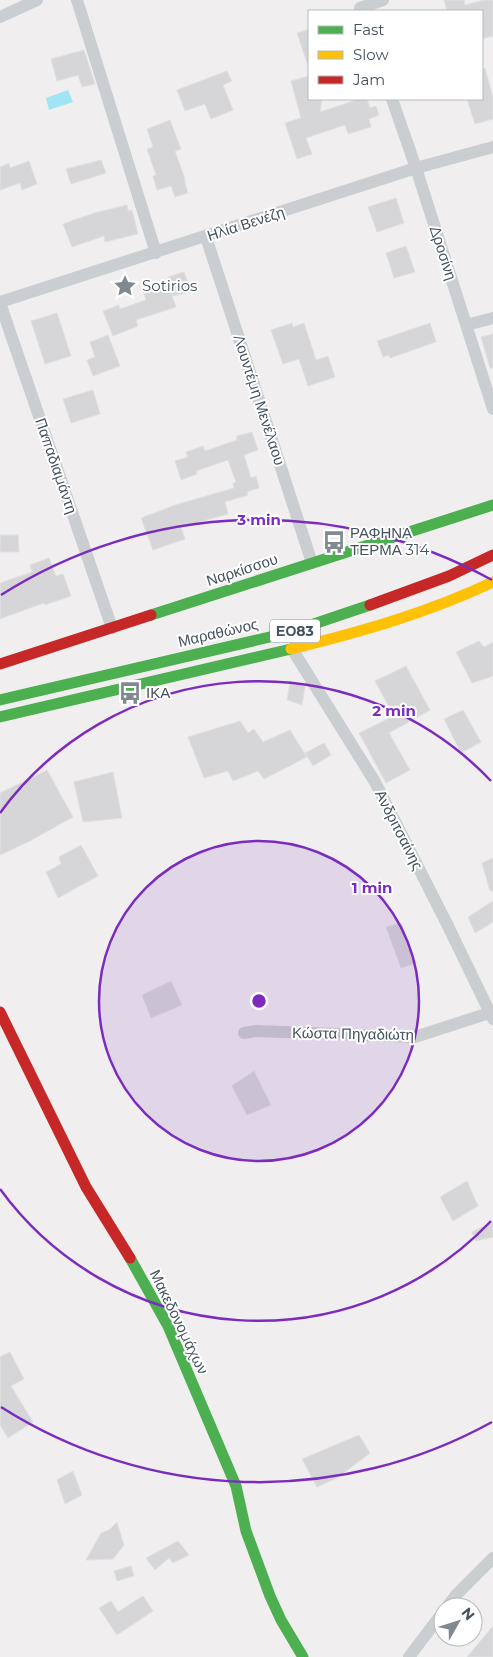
<svg xmlns="http://www.w3.org/2000/svg" width="493" height="1657" viewBox="0 0 493 1657" font-family="Montserrat,sans-serif">
  <rect width="100%" height="100%" fill="#f0eeee"/>
  <path fill="#a0e5f4" d="M68,90l5,12 -24,8 -3,-12z"/>
  <path fill="#d6d6d9" stroke="#e1e0e1" d="M444,0h20l1,5 19,-5h9v36l-11,3v-28h-35z
    M309,29v34h-2l-10,-30z
    M84,50l11,34 -13,3 -4,-12 -21,6 -6,-22z
    M485,68l8,29v22l-18,5 -8,-25h15v-30z
    M227,71l5,10 -9,4 10,25 -22,9 -6,-15 -20,7 -8,-21z
    M309,76v23h13l-2,13 39,-13h8l3,9 6,-2 3,9 -10,4 2,8 -23,7 -3,-9 -39,13 6,16 -15,5 -12,-36 16,-5 -10,-37z
    M170,120l11,29 -6,2 10,28v4l3,10 -13,4 -4,-11 -14,4 -4,-14 3,-1 -9,-26 6,-2 -6,-18z
    M101,160l5,13 -35,11 -5,-15z
    M29,161l8,23 -15,6 -2,-7 -20,7v-23l9,-4 1,5z
    M396,198l8,25 -27,9 -9,-25z
    M127,205l1,6 4,-1 6,24 -33,8 -1,-6 -32,11 -9,-23 31,-11z
    M406,246l9,26 -21,6 -8,-25z
    M184,272l7,20 -19,4 4,11 -40,13 2,6 -25,10 -10,-25 16,-6 1,4 26,-9 -2,-7 26,-9 -2,-7z
    M57,313l14,43 -26,8 -14,-43z
    M292,323l1,4 11,-4 12,37 12,-4 7,21 -27,9 -9,-27 -16,5 -12,-34z
    M430,323l6,19 -46,16 -1,-3 -6,2 -6,-16z
    M493,334v34h-3l-9,-31z
    M108,335l12,31 -27,10 -6,-16 8,-3 -5,-15z
    M93,390l7,24 -29,9 -8,-24z
    M252,432l6,18 -14,5 7,23 5,-2 3,12 -12,4 1,3 -23,7 3,12 -47,13 4,12 -32,11 -12,-32 34,-13 59,-17 -1,-5 3,-1 -8,-22 -32,11 1,3 -16,6 -6,-19 13,-4 -2,-5 17,-6 2,5 32,-11v-4z
    M0,535h18l1,17h-19z
    M49,558l7,18 7,-2 8,22 -26,9 -1,-2 -44,16v-36l32,-11 -2,-7z
    M479,641l5,6 9,-5v34l-21,7 -16,-31z
    M406,666l24,44 -41,23 21,37 -24,13 -27,-50 35,-17 -19,-35z
    M290,683l15,3 -3,19 -15,-5z
    M463,710l18,32 -20,11 -17,-34z
    M240,721l8,12 6,-4 9,13 27,-12 17,27 -43,22 -6,-8 -25,10 -5,-10 -24,7 -16,-41z
    M324,743l7,12 -18,11 -8,-13z
    M47,770l26,47 -45,25 -28,13v-62z
    M113,772l9,46 -39,4 -9,-40z
    M81,845l17,31 -40,22 -12,-26 15,-8 -2,-7z
    M493,858v33h-3l-8,-28z
    M493,901v21l-18,11 -7,-16z
    M401,923l15,40 -15,5 -15,-41z
    M171,981l11,24 -31,13 -9,-23z
    M254,1071l17,34 -24,10 -15,-29z
    M467,1181l11,25 -25,15 -13,-24z
    M493,1222v15l-17,4 -4,-9z
    M10,1352l14,27 -13,7 22,36 -25,16 -8,-13v-68z
    M359,1435l11,18 -33,25 -20,9 -15,-28z
    M73,1471l9,24 -17,9 -8,-24z
    M117,1522l7,23 -11,14 -27,1 15,-27 8,-3z
    M178,1541l11,14 -16,8 -4,-5 -14,12 -9,-12z
    M131,1566l3,10 -17,5 -3,-10z
    M143,1596l10,15 -36,24 -18,-27 12,-7 7,11z
    M493,1626v31h-26z"/>
  <g fill="none" stroke-linecap="round" stroke-linejoin="round">
    <path stroke="#caced0" stroke-width="12" d="M77,0l79,253
      M360,8l23,-8
      M0,17l37,-17
      M392,99l24,69 77,241
      M206,237l106,326
      M0,302l416,-134 77,-21
      M0,303l112,325
      M466,325l27,-7
      M292,649l83,133 72,142 46,95
      M244,1033l12,-2 159,6 74,-24
      M447,1607l10,-13 36,-36
      M409,1657l34,-45"/>
    <path stroke="#4caf50" stroke-width="11" d="M151,615l342,-110
      M0,700l287,-67 83,-28
      M0,717l291,-68
      M130,1258l38,68 68,160 10,45 24,65 11,24 22,37"/>
    <path stroke="#ffc107" stroke-width="11" d="M291,649c69,-17 137,-36 202,-67"/>
    <path stroke="#c62828" stroke-width="11" d="M370,605l79,-29 44,-21
      M0,664l151,-49
      M0,1012l86,175 44,71"/>
  </g>
  <circle cx="259" cy="1001" r="160" fill="#7b2cbf" fill-opacity=".12"/>
  <g fill="none" stroke="#7b2cbf" stroke-width="2.5">
    <circle cx="259" cy="1001" r="160"/>
    <path d="M491 1221A320 320 0 0 1 0 1189M0 813A320 320 0 0 1 491 781"/>
    <path d="M492 1422A481 481 0 0 1 1 1407M1 595A481 481 0 0 1 492 580"/>
  </g>
  <defs>
    <symbol id="sight-bare" viewBox="-9 -9 18 18"><path d="M0-6L1.8-2.2L6-1.7L2.9 1.2L3.7 5.4L0 3.3L-3.7 5.4L-2.9 1.2L-6-1.7L-1.8-2.2Z" fill="#808990" stroke="#fff" stroke-width="2.5" paint-order="stroke"/></symbol>
    <symbol id="bus-bare" viewBox="-9 -9 18 18"><path d="M-5-6H5V4H4V6H2V4H-2V6H-4V4H-5ZM-3.5-4V0h7V-4ZM-3.5 1.2v1.5H-2V1.2ZM2 1.2v1.5H3.5V1.2Z" fill="#808990" stroke="#fff" stroke-width="2.5" paint-order="stroke"/></symbol>
  </defs>
  <g fill-rule="evenodd">
    <use href="#sight-bare" x="109" y="270" width="32" height="32"/>
    <use href="#bus-bare" x="318" y="526" width="32" height="32"/>
    <use href="#bus-bare" x="114" y="677" width="32" height="32"/>
  </g>
  <g text-anchor="middle" stroke-width="4" stroke-linejoin="round" paint-order="stroke">
    <rect fill="#fff" stroke="#7c868e" stroke-width="1" x="270" y="619.5" width="50" height="23" rx="4"/>
    <g font-size="14" font-weight="bold" fill="#44525d">
      <text x="295" y="636">ΕΟ83</text>
    </g>
    <g font-size="15" fill="#44525d" stroke="#fff">
      <text transform="translate(246 224) rotate(-18)" y="5">Ηλία Βενέζη</text>
      <text transform="translate(443 253) rotate(72)" y="5">Δροσίνη</text>
      <text transform="translate(259 400) rotate(72)" y="5">Λουντέμη Μενέλαου</text>
      <text transform="translate(56 466) rotate(71)" y="5">Παπαδιαμάντη</text>
      <text transform="translate(242 570) rotate(-18)" y="5">Ναρκίσσου</text>
      <text transform="translate(218 633) rotate(-13)" y="5">Μαραθώνος</text>
      <text transform="translate(399 830) rotate(63)" y="5">Ανδριτσαίνης</text>
      <text transform="translate(353 1034) rotate(1)" y="5">Κώστα Πηγαδιώτη</text>
      <text transform="translate(179 1322) rotate(64)" y="5">Μακεδονομάχων</text>
    </g>
    <g font-size="15" fill="#44525d" stroke="#fff" text-anchor="start">
      <text x="142" y="291">Sotirios</text>
      <text x="350" y="538">ΡΑΦΗΝΑ<tspan x="350" dy="17">ΤΕΡΜΑ 314</tspan></text>
      <text x="146" y="698">ΙΚΑ</text>
    </g>
  </g>
  <circle cx="259" cy="1001" r="8" fill="#7b2cbf" stroke="#fff" stroke-width="2.5"/>
  <g font-size="15" text-anchor="middle" font-weight="bold" fill="#7b2cbf" stroke="#fff" stroke-width="4" stroke-linejoin="round" paint-order="stroke">
    <text x="259" y="525">3 min</text>
    <text x="394" y="716">2 min</text>
    <text x="372" y="893">1 min</text>
  </g>
  <rect x="308" y="10" width="175" height="90" fill="#ffffff" stroke="#b4babe"/>
  <rect x="318" y="26" width="25" height="8" fill="#4caf50" stroke="#b4babe"/>
  <text x="353" y="35" font-size="15" fill="#44525d">Fast</text>
  <rect x="318" y="51" width="25" height="8" fill="#ffc107" stroke="#b4babe"/>
  <text x="353" y="60" font-size="15" fill="#44525d">Slow</text>
  <rect x="318" y="76" width="25" height="8" fill="#c62828" stroke="#b4babe"/>
  <text x="353" y="85" font-size="15" fill="#44525d">Jam</text>
  <g transform="translate(458 1622) rotate(51)"><circle r="24" fill="#ffffff" stroke="#b4babe"/>
  <path d="M0-4L9 19L0 12L-9 19Z" fill="#808990"/>
  <text y="-8" font-size="14" font-weight="bold" text-anchor="middle" fill="#44525d">N</text>
  </g>
</svg>
